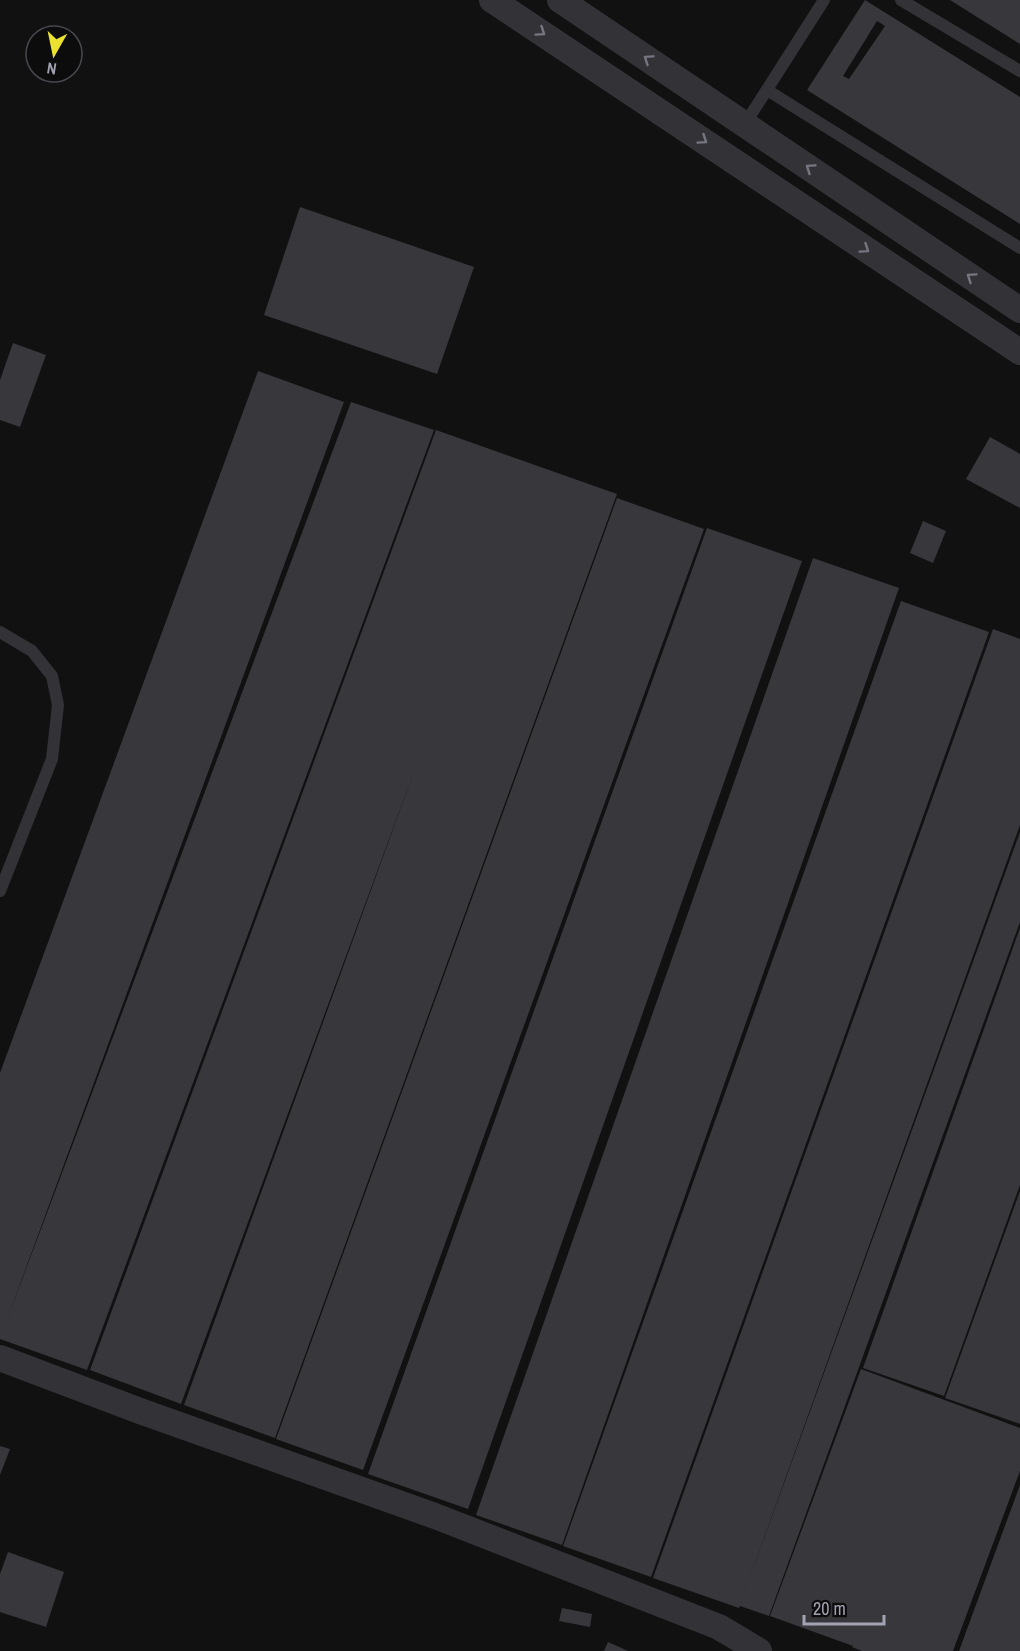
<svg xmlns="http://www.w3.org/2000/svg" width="1020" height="1651" viewBox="0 0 1020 1651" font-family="'Archivo Narrow',sans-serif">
  <rect width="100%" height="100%" fill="#111112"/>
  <path fill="#38383c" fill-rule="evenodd" d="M865,0l155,97v127l-213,-134zM877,21l8,5 -36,53 -6,-3z
    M950,0h70v44z
    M300,207l174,60 -37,107 -173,-59z
    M13,343l33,12 -26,72 -20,-7v-40z
    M258,371l86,31 -339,923 346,-923 83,28 -347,940 -87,-31v-266z
    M436,430l181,64 -342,944 -91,-33 232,-639 -235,638 -91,-34z
    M990,437l30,17v54l-54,-29z
    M617,498l87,31 -341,941 -87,-31z
    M923,521l23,10 -13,32 -23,-10z
    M707,528l95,33 -334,948 -100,-35z
    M813,558l86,30 -337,957 -86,-30z
    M901,601l88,31 -338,945 -88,-31z
    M993,629l27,10v186l-279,777 279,-770v90l-251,694 -29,-10 -1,2 -86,-30z
    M1020,928v257l-76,211 -81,-28z
    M1020,1191v233l-75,-26z
    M861,1369l159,59v43l-67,180h-91l-10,-4 1,-1 -83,-30z
    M0,1446l10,3 -10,26z
    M1020,1485v166h-61z
    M8,1552l56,20 -18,55 -46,-15v-38z
    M562,1608l30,6 -2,13 -31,-6z
    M608,1642l20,9h-24z"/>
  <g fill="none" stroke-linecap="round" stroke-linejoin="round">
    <path stroke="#333237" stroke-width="12" d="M901,0l119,71
      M767,90l253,158
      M745,124l79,-124
      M0,632l32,19 20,25 6,29 -6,54 -52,132"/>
    <path stroke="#333237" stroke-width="26" d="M492,0l528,352
      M560,0l460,310
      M0,1358l140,53 295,105 284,111 40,24"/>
  </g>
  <defs><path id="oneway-chevron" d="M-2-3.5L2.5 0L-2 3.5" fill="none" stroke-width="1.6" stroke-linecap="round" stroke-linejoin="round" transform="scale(1.5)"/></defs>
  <g stroke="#767681">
    <use href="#oneway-chevron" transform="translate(541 32) rotate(34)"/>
    <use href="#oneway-chevron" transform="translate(648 59) rotate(-146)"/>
    <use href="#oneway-chevron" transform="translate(703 140) rotate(34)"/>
    <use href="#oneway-chevron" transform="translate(810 168) rotate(-146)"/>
    <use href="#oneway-chevron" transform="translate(865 249) rotate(34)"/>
    <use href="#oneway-chevron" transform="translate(971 277) rotate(-146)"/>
  </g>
  <g transform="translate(54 54) rotate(189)"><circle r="28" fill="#0c0c0d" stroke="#48484f" stroke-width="1.5"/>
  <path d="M0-4.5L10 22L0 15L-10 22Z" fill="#ebe130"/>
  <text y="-9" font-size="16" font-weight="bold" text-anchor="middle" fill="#a2a3b2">N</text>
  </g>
  <path d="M804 1615v9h80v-9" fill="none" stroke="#a2a3b2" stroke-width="3"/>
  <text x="813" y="1615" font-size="18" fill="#a2a3b2" stroke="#0c0c0d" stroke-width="4.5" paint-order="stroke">20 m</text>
</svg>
